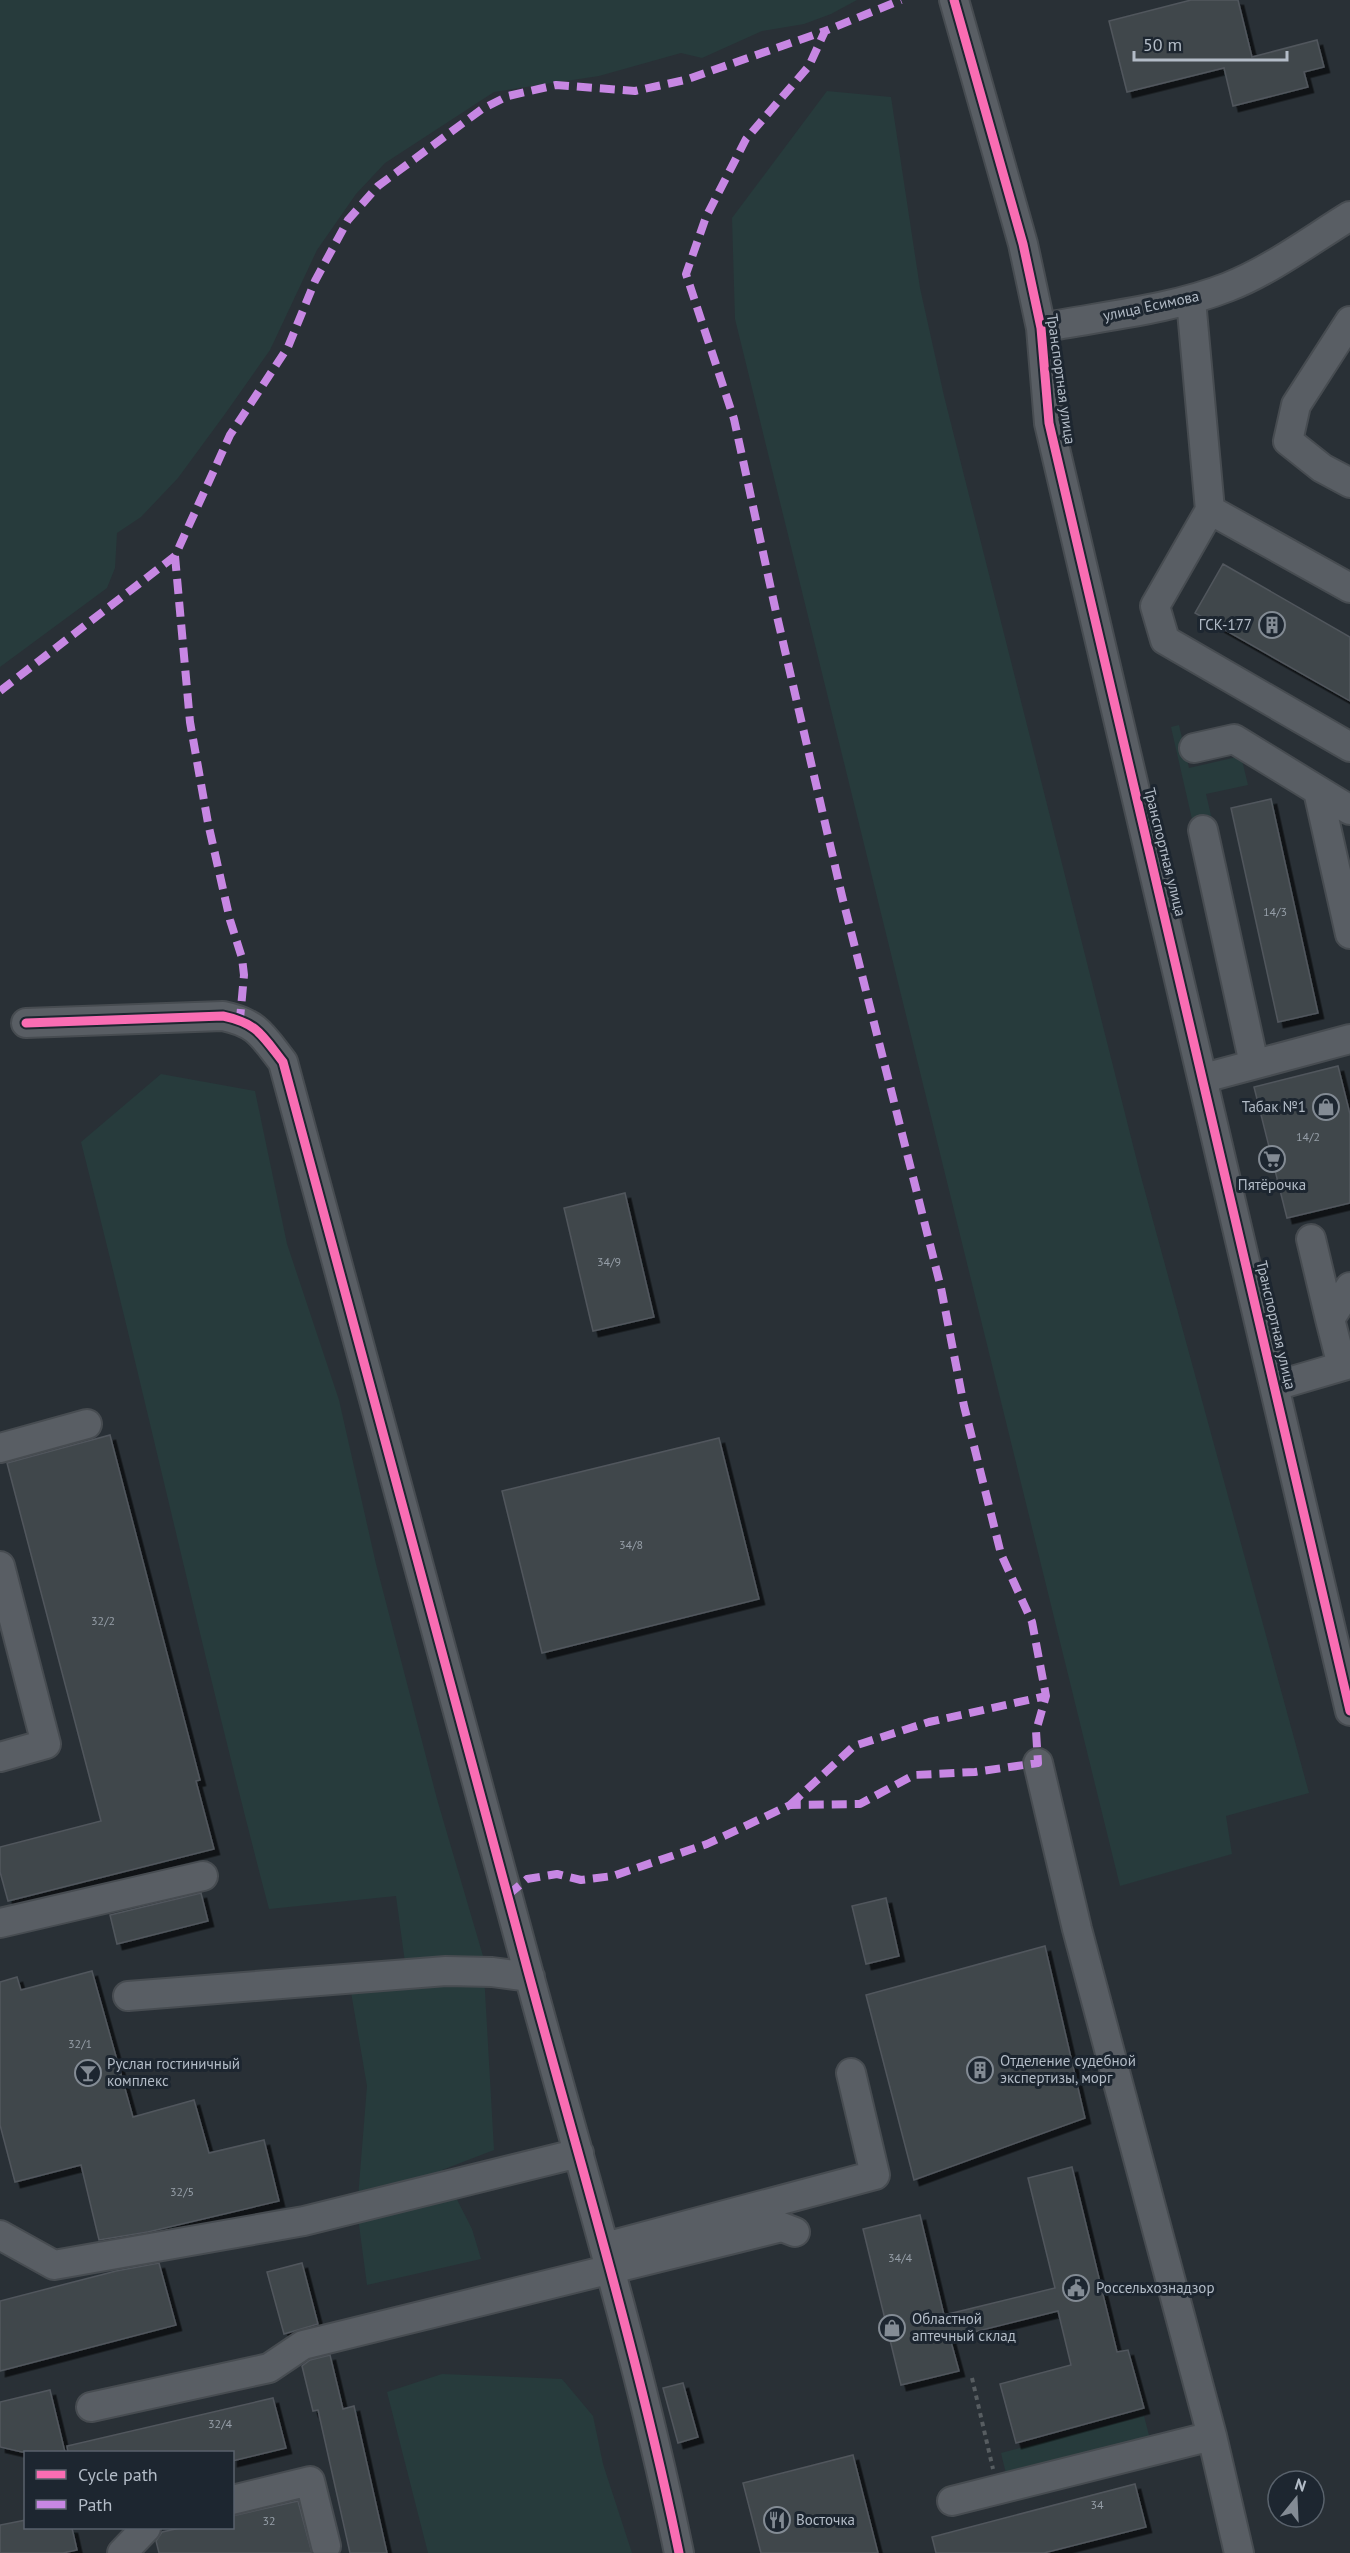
<svg xmlns="http://www.w3.org/2000/svg" width="1350" height="2553" viewBox="0 0 1350 2553" font-family="'PT Sans',sans-serif">
  <defs>
    <filter id="shadow"><feDropShadow dx="5.5" dy="5.5" stdDeviation="0" flood-color="#0009"/></filter>
  </defs>
  <rect width="100%" height="100%" fill="#293036"/>
  <path fill="#273b3c" d="M0,0h857l-26,14 -27,10 -42,7 -60,27 -21,-5 -82,23 -105,16 -109,71 -29,31 -39,56 -47,100 -45,64 -47,64 -37,39 -24,16 -2,35 -8,20 -107,79z
    M827,91l64,6 29,191 24,108 196,777 169,620 -83,23 6,38 -112,32 -385,-1567 -3,-101z
    M1179,725l10,43 52,-12 7,29 -42,9 7,30 -19,4 -23,-101z
    M161,1074l94,17 32,153 52,156 37,164 61,235 46,157 11,194 -52,20 30,59 9,30 -114,26 -10,-75 10,-124 -16,-94 57,-7 -12,-89 -127,13c-67,-255 -123,-512 -188,-767z
    M442,2374l120,5 31,37 10,48 29,89h-204l-41,-161z
    M1144,2416l7,27 -144,35 -6,-25z"/>
  <path fill="#41474c" stroke="#51575d" stroke-width="1.5" filter="url(#shadow)" d="M1191,0h47l14,57 65,-17 7,27 -20,5 4,15 -75,19 -9,-38 -97,24 -18,-71z
    M1223,564l127,73v64l-155,-88z
    M1271,799l47,214 -40,9 -47,-214z
    M1338,1066l12,48v89l-63,15 -33,-131z
    M625,1193l29,124 -61,14 -29,-123z
    M110,1435l90,345 -4,1 18,68 -206,52 -8,-29v-25l101,-26 -94,-358z
    M719,1438l40,161 -217,54 -40,-162z
    M201,1893l7,28 -91,23 -7,-29z
    M886,1898l13,58 -33,8 -14,-58z
    M1045,1946l40,172 -171,62 -48,-185z
    M92,1971l41,146 61,-17 15,53 55,-13 15,61 -131,31 -49,8 -18,-75 -66,17 -15,-57v-143l17,-5 4,13z
    M1072,2167l45,185 11,-2 16,58 -128,35 -16,-59 71,-19 -13,-54 -108,27 9,33 -58,14 -38,-156 57,-14 24,100 111,-27 -27,-110z
    M159,2263l17,62 -176,46v-70l116,-30z
    M302,2263l16,61 -34,10 -17,-62z
    M330,2355l13,54 11,-3 33,147h-37l-32,-143 -5,1 -11,-45 8,-6z
    M683,2383l15,54 -20,6 -15,-55z
    M50,2390l15,62h-43l-22,-5v-45z
    M273,2398l13,50 -54,13v-9h-164l-1,-6z
    M853,2455l25,98h-117l-18,-70z
    M1135,2484l11,43 -102,26h-108l-4,-16z
    M298,2501l14,52h-153l-3,-12 6,-9 18,-4h52v-12z
    M26,2520v8h46l5,22 -14,3h-63v-28z"/>
  <g fill="none" stroke-linecap="round" stroke-linejoin="round">
    <defs>
      <path id="minor" d="M954,0l69,244 18,84 8,95 301,1288
        M1191,300l19,210 -55,96 10,34 185,107
        M1350,321l-54,84 -8,36 34,27 28,15
        M1041,328c61,-12 129,-18 187,-41 43,-17 83,-47 122,-71
        M1210,510l140,78
        M1194,748l40,-9 116,71
        M1318,791l32,143
        M1203,830l51,234
        M26,1023l197,-7c34,7 39,19 60,46 82,304 164,609 246,913 52,192 110,383 150,578
        M1204,1078l146,-39
        M1311,1239l19,80
        M1342,1366l-12,-47 20,-32
        M1275,1386l75,-22
        M0,1448l87,-24
        M0,1566l46,178 -46,13
        M1038,1763l39,166 135,507 27,117
        M0,1923l203,-47
        M128,1996l318,-25 46,1 38,5
        M0,2235l54,30 250,-44 275,-68
        M605,2247l270,-72 -24,-102
        M91,2407l178,-39 34,-23 479,-118 13,5
        M232,2500l78,-19 16,65
        M952,2501l260,-65
        M122,2553l24,-25"/>
    </defs>
    <use href="#minor" stroke="#474c51" stroke-width="32"/>
    <path stroke="#575d61" stroke-width="4" stroke-dasharray="4.5 4.5" stroke-linecap="butt" d="M972,2378l21,91"/>
    <use href="#minor" stroke="#595e64" stroke-width="28"/>
    <path stroke="#c787e3" stroke-width="8" stroke-dasharray="15 8" stroke-linecap="butt" d="M175,556l15,166 18,101 22,97 12,38 2,17 -4,44
      M0,691l175,-135 55,-121 58,-88 27,-66 33,-61 30,-34 104,-77 26,-13 48,-11 79,6 50,-11 140,-49
      M790,1805l64,-59 75,-24 117,-26
      M508,1895l19,-16 30,-5 24,6 32,-4 94,-32 83,-39 70,-1 54,-29 61,-3 63,-9 -2,-32 10,-35 -14,-74 -31,-68 -37,-148 -23,-118 -99,-392 -66,-284 -42,-193 -48,-145 20,-57 40,-78 63,-73 16,-35 76,-31"/>
    <defs>
      <path id="cycleway" d="M954,0l69,244 18,84 8,95 301,1288
        M26,1023l197,-7c34,7 39,19 60,46 82,304 164,609 246,913 52,192 110,383 150,578"/>
    </defs>
    <use href="#cycleway" stroke="#1d2630" stroke-width="13"/>
    <use href="#cycleway" stroke="#f96db3" stroke-width="9"/>
  </g>
  <defs>
    <symbol id="building-ring" viewBox="-11 -11 22 22"><circle r="9.5" fill="#1d2630" stroke="#838b94" stroke-width="1.5"/><path d="M-4-6H4V6H1V3H-1V6H-4ZM-2.5-4.3h1.7v1.8h-1.7ZM.8-4.3h1.7v1.8H.8ZM-2.5-1h1.7V.8h-1.7ZM.8-1h1.7V.8H.8Z" fill="#838b94"/></symbol>
    <symbol id="shop-ring" viewBox="-11 -11 22 22"><circle r="9.5" fill="#1d2630" stroke="#838b94" stroke-width="1.5"/><path d="M-5-2.5h2.3a2.7 3.5 0 0 1 5.4 0H5L5.5 6h-11ZM-1.5-2.5h3a1.5 2.3 0 0 0-3 0Z" fill="#838b94"/></symbol>
    <symbol id="supermarket-ring" viewBox="-11 -11 22 22"><circle r="9.5" fill="#1d2630" stroke="#838b94" stroke-width="1.5"/><path d="M-6-5.5h2.5l.6 2H6L4.5 2H-2.5L-4.4-4H-6ZM-1.5 3.2a1.3 1.3 0 1 0 .1 0ZM3 3.2a1.3 1.3 0 1 0 .1 0Z" fill="#838b94"/></symbol>
    <symbol id="bar-ring" viewBox="-11 -11 22 22"><circle r="9.5" fill="#1d2630" stroke="#838b94" stroke-width="1.5"/><path d="M-6-5H6L.8 .8V4.5H3.5V6h-7V4.5H-.8V.8Z" fill="#838b94"/></symbol>
    <symbol id="civic-ring" viewBox="-11 -11 22 22"><circle r="9.5" fill="#1d2630" stroke="#838b94" stroke-width="1.5"/><path d="M-.6-6.5H3V-4.5H.6V-3L4-1V1h2V6H-6V1h2V-1L-.6-3ZM-1.2 2.5V6h2.4V2.5Z" fill="#838b94"/></symbol>
    <symbol id="restaurant-ring" viewBox="-11 -11 22 22"><circle r="9.5" fill="#1d2630" stroke="#838b94" stroke-width="1.5"/><path d="M-5-6h1v4h1v-4h1v4h1v-4h1v5L-1.5 .5V6h-2V.5L-5-1ZM5-6V6H3V1.5H1.5Q1.5-4 5-6Z" fill="#838b94"/></symbol>
  </defs>
  <g fill-rule="evenodd">
    <use href="#building-ring" x="1257" y="610" width="30" height="30"/>
    <use href="#shop-ring" x="1311" y="1092" width="30" height="30"/>
    <use href="#supermarket-ring" x="1257" y="1144" width="30" height="30"/>
    <use href="#building-ring" x="965" y="2055" width="30" height="30"/>
    <use href="#bar-ring" x="73" y="2058" width="30" height="30"/>
    <use href="#civic-ring" x="1061" y="2273" width="30" height="30"/>
    <use href="#shop-ring" x="877" y="2313" width="30" height="30"/>
    <use href="#restaurant-ring" x="762" y="2505" width="30" height="30"/>
  </g>
  <g text-anchor="middle" stroke-width="6" stroke-linejoin="round" paint-order="stroke">
    <g font-size="12" fill="#969fa8">
      <text x="1275" y="916">14/3</text>
      <text x="1308" y="1141">14/2</text>
      <text x="609" y="1266">34/9</text>
      <text x="631" y="1549">34/8</text>
      <text x="103" y="1625">32/2</text>
      <text x="80" y="2048">32/1</text>
      <text x="182" y="2196">32/5</text>
      <text x="900" y="2262">34/4</text>
      <text x="220" y="2428">32/4</text>
      <text x="1097" y="2509">34</text>
      <text x="269" y="2525">32</text>
    </g>
    <g font-size="15" fill="#b3bcc7" stroke="#1d2630">
      <text transform="translate(1151 306) rotate(-12)" y="5">улица Есимова</text>
      <text transform="translate(1061 379) rotate(82)" y="5">Транспортная улица</text>
      <text transform="translate(1165 852) rotate(76)" y="5">Транспортная улица</text>
      <text transform="translate(1276 1325) rotate(77)" y="5">Транспортная улица</text>
    </g>
    <g font-size="15" fill="#b3bcc7" stroke="#1d2630" text-anchor="start">
      <text x="1252" y="630" text-anchor="end">ГСК-177</text>
      <text x="1306" y="1112" text-anchor="end">Табак №1</text>
      <text x="1272" y="1190" text-anchor="middle">Пятёрочка</text>
      <text x="1000" y="2066">Отделение судебной<tspan x="1000" dy="17">экспертизы, морг</tspan></text>
      <text x="107" y="2069">Руслан гостиничный<tspan x="107" dy="17">комплекс</tspan></text>
      <text x="1096" y="2293">Россельхознадзор</text>
      <text x="912" y="2324">Областной<tspan x="912" dy="17">аптечный склад</tspan></text>
      <text x="796" y="2525">Восточка</text>
    </g>
  </g>
  <rect x="24" y="2451" width="210" height="78" fill="#1d2630" stroke="#59626c" stroke-width="1.5"/>
  <rect x="36" y="2470" width="30" height="9" fill="#f96db3" stroke="#59626c" stroke-width="1.5"/>
  <text x="78" y="2481" font-size="18" fill="#b3bcc7">Cycle path</text>
  <rect x="36" y="2500" width="30" height="9" fill="#c787e3" stroke="#59626c" stroke-width="1.5"/>
  <text x="78" y="2511" font-size="18" fill="#b3bcc7">Path</text>
  <g transform="translate(1296 2499) rotate(18)"><circle r="28" fill="#1d2630" stroke="#59626c" stroke-width="1.5"/>
  <path d="M0-4.5L10 22L0 15L-10 22Z" fill="#838b94"/>
  <text y="-9" font-size="16" font-weight="bold" text-anchor="middle" fill="#b3bcc7">N</text>
  </g>
  <path d="M1134 51v9h153v-9" fill="none" stroke="#b3bcc7" stroke-width="3"/>
  <text x="1143" y="51" font-size="18" fill="#b3bcc7" stroke="#1d2630" stroke-width="4.5" paint-order="stroke">50 m</text>
</svg>
